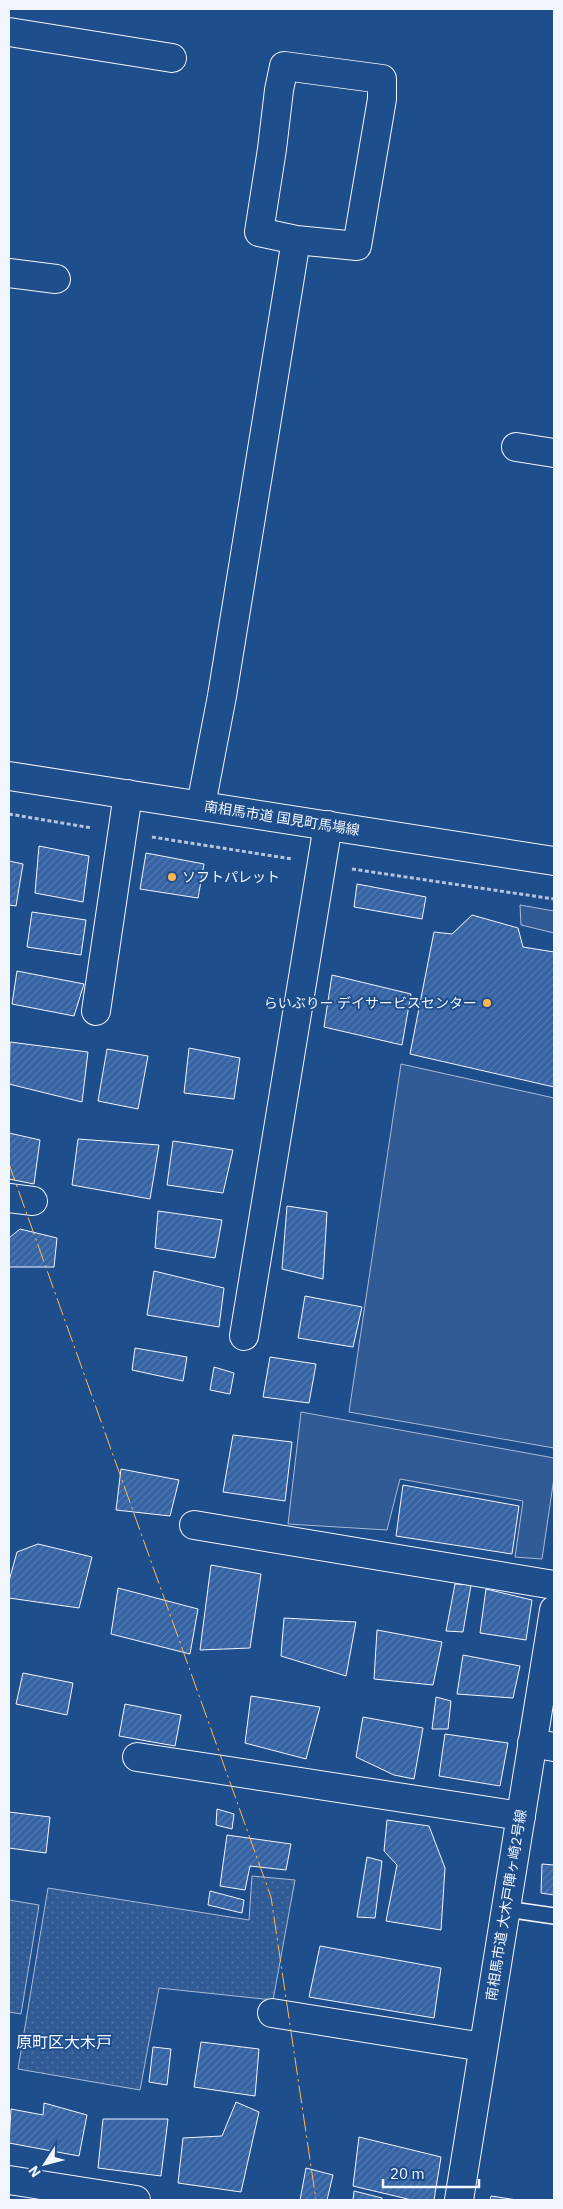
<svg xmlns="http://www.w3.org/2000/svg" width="563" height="2209" viewBox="0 0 563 2209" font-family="'IBM Plex Sans','Noto Sans JP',sans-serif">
  <defs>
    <pattern id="grass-dots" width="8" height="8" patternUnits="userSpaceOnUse" patternTransform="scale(1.25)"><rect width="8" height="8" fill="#305b95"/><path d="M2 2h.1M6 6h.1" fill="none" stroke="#4e73a5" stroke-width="1.8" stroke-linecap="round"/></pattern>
    <pattern id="building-hatch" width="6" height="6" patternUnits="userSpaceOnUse" patternTransform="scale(1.25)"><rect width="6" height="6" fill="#3563a3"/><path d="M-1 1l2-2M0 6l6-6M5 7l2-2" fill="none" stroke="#537ab1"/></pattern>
  </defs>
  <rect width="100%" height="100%" fill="#1f4e8c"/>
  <path fill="url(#grass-dots)" stroke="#a8bbd7" d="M252,1876l43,4 -22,120 -114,-12 -19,102 -122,-21 30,-181 201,32z
    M9,1900l30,5 -18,109 -12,-2z"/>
  <path fill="#305b95" stroke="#a8bbd7" d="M520,905l34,6v22l-33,-8z
    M401,1064l153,34v350l-205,-36z
    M301,1412l253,46v20l-12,81 -27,-2 8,-56 -123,-22 -13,51 -99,-6z"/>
  <path fill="url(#building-hatch)" stroke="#f2f6ff" d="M39,846l50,10 -6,46 -48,-9z
    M146,853l58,11 -6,34 -58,-9z
    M9,861l14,3 -7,42 -7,-1z
    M357,884l69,13 -4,22 -68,-12z
    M32,912l54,8 -5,35 -54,-8z
    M472,915l46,13 5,19 31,5v135l-144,-33 24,-122 18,2z
    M17,971l67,13 -10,32 -62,-12z
    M332,975l79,19 -9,51 -78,-18z
    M10,1042l78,10 -6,50 -73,-18z
    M189,1048l51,10 -6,41 -50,-6z
    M107,1049l41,7 -10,53 -40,-8z
    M9,1133l31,7 -6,44 -25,-5z
    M78,1139l81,6 -9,54 -78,-14z
    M173,1141l60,9 -10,43 -56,-8z
    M287,1206l40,6 -4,67 -41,-10z
    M158,1211l64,9 -7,38 -60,-10z
    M20,1229l37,9 -3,29h-45v-29z
    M154,1271l70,17 -5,39 -72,-12z
    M305,1296l57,11 -9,40 -55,-9z
    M135,1348l52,9 -4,24 -51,-11z
    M270,1357l46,7 -7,39 -46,-6z
    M214,1367l20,6 -4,21 -20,-4z
    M233,1435l59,7 -7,59 -62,-9z
    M121,1469l58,11 -9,36 -54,-6z
    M403,1485l116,21 -7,48 -116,-18z
    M38,1544l54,13 -13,51 -70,-10v-17l8,-29z
    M211,1565l50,9 -11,74 -50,2z
    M455,1584l16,1 -8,47 -17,-1z
    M118,1588l80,21 -8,45 -79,-20z
    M486,1589l46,11 -6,40 -46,-7z
    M284,1618l72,4 -10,54 -65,-20z
    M377,1630l65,12 -9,43 -59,-6z
    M463,1655l57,11 -7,32 -56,-4z
    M23,1673l50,10 -6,32 -51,-11z
    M251,1696l69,11 -14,52 -61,-16z
    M436,1697l15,4 -3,28h-16z
    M125,1704l56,11 -6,31 -56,-10z
    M363,1717l60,11 -9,51 -20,-4 -38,-18z
    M445,1734l63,9 -8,43 -61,-10z
    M217,1809l17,5 -2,15 -16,-4z
    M9,1812l41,5 -4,36 -37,-5z
    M387,1820l42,6 16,42 -4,62 -55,-9 11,-56 -13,-14z
    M227,1835l64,9 -5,26 -36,-4 -5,24 -25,-4z
    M367,1857l15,4 -7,57 -18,-1z
    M542,1864l12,1v30l-13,-2z
    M210,1891l34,9 -2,13 -34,-8z
    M320,1946l121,22 -7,50 -125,-21z
    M201,2042l58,7 -4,47 -61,-9z
    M153,2047l18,2 -4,36 -18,-3z
    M236,2102l23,10 -18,80 -63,-9 5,-45 39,-2z
    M44,2103l43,12 -8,41 -70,-13 2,-34 32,6z
    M103,2119h65l-7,57 -63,-8z
    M359,2137l82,20 -7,43h-22l-59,-14z
    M306,2168l27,7 -6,25h-27z
    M354,2191l28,7v2h-29z
    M491,2196l26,4h-27z"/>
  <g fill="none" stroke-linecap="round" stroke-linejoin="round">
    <defs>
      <path id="service" d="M506,1909l48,7"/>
      <path id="minor" d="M9,32l163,26
        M284,66l98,13v20l-25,147 -61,-6 -37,-8 13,-83 7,-59z
        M9,273l47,6
        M516,447l38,6
        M201,805l21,-109 74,-456
        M96,1011l32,-217
        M9,1198l24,3
        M244,1336l84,-511
        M194,1525l360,60
        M532,1743l22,4
        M137,1757l384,59
        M272,2013l211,34"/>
      <path id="tertiary" d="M9,776l545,85
        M9,2180l127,20
        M459,2200l95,-590"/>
    </defs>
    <use href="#service" stroke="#f2f6ff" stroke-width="18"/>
    <use href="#minor" stroke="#f2f6ff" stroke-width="30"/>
    <use href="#tertiary" stroke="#f2f6ff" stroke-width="30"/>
    <path stroke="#b3c4dc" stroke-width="3" stroke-dasharray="4 2.5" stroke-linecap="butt" d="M9,814l83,14
      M152,837l140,22
      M352,869l202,30"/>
    <use href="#service" stroke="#1f4e8c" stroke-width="15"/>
    <use href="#minor" stroke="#1f4e8c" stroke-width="28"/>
    <use href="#tertiary" stroke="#1f4e8c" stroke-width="28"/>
    <path stroke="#ffb74d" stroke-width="1" stroke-dasharray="18 4 2.5 4" stroke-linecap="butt" d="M9,1164l262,733 45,303"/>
  </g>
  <g fill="#ffb74d" stroke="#1f4e8c" stroke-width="2">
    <circle cx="172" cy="877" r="5"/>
    <circle cx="487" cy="1003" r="5"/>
  </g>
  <g text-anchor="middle" stroke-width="4" stroke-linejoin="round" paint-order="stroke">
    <g font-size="14" fill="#f2f6ff" stroke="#1f4e8c">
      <text transform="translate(282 818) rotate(9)" y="5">南相馬市道 国見町馬場線</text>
      <text transform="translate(506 1905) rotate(-81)" y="5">南相馬市道 大木戸陣ヶ崎2号線</text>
    </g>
    <g font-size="14" fill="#f2f6ff" stroke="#1f4e8c" text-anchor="start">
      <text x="182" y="882">ソフトパレット</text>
      <text x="477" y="1008" text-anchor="end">らいぶりー デイサービスセンター</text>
    </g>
    <g font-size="16" fill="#f2f6ff" stroke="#1f4e8c">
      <text x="64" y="2048">原町区大木戸</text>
    </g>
  </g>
  <rect width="563" height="2209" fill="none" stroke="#f2f6ff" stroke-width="20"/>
  <g transform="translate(45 2164) rotate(234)" stroke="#1f4e8c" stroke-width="4" paint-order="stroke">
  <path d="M0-4L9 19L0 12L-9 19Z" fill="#f2f6ff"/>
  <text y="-8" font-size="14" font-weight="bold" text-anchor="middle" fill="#f2f6ff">N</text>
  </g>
  <path d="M383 2179v8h96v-8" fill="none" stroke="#f2f6ff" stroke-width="2.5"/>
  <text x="390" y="2179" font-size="15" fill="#f2f6ff" stroke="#1f4e8c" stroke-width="4" paint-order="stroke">20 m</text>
</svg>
